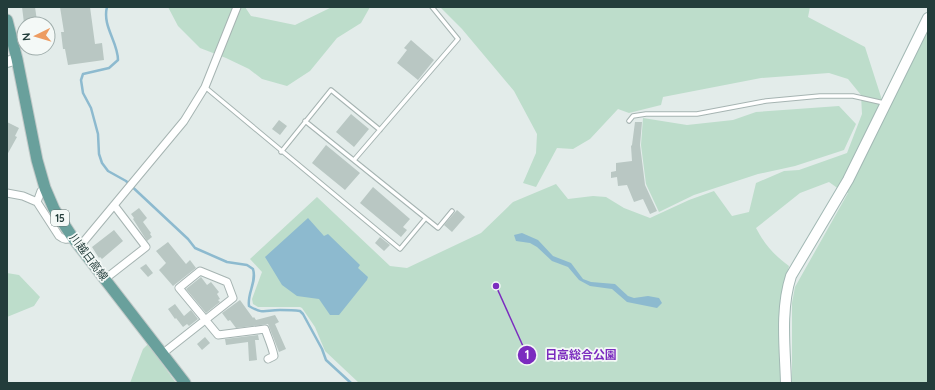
<svg xmlns="http://www.w3.org/2000/svg" width="935" height="390" viewBox="0 0 935 390" font-family="Quicksand,'Noto Sans JP',sans-serif">
  <rect width="100%" height="100%" fill="#e3ecea"/>
  <path fill="#bdddcb" d="M168,7h77l6,9 44,9 37,-18h38l-9,16 -24,15 -27,33 -23,15 -25,-7 -13,-10 -23,-11 -26,-10 -22,-22z
    M440,7h370l-2,10 57,30 17,53 35,-48 11,-22v353h-136v-80l3,-16 53,-94 -5,-1 -14,-10 -29,11 -44,35c9,17 18,27 33,38l-6,24 -2,93h-422l-34,-32 -10,-24 -13,-19 -2,-1h-42l-5,-3 -1,-5 10,-27 -12,-13 67,-62 73,69 17,2 74,-35 32,-31 43,-18 12,15 25,-3 13,1 18,11 26,10 39,-18 25,-9 18,25 17,-4 7,-29 28,-12 15,-1 48,-17 15,-39 -1,-19 -13,-16 -19,-6 -68,5 -98,19 -2,8 -32,8 -11,-4 -28,30 -17,10 -16,-1 -21,39 -13,-4 13,-30 1,-19 -23,-43 -52,-62z
    M839,106l17,18 -12,26 -49,16 -37,8 -64,21 -35,17 -13,-28 -5,-39 2,-27 44,7 46,-5 23,-8z
    M7,273l12,2 21,22 -6,9 -27,11z
    M148,344l28,39h-46l13,-34z"/>
  <path fill="#8dbacf" d="M308,218l16,18 4,-2 32,31 -2,3 10,9 -1,3 -28,35h-9l-11,-16 -22,-3 -15,-11 -17,-28z
    M522,233l16,7 15,16 18,7 12,16 8,3 24,2 13,12 6,2 14,-2 11,2 3,5 -5,5 -30,-6 -15,-13 -22,-3 -11,-6 -11,-13 -16,-6 -15,-14 -7,-4 -14,-2 -2,-6z"/>
  <g fill="none" stroke-linecap="round" stroke-linejoin="round">
    <path stroke="#8dbacf" stroke-width="2.5" d="M107,7c-5,19 11,35 11,53l-9,8 -26,6 -2,6 2,13 8,15 7,26 1,20 3,9 6,8 18,10 62,58 7,9 32,14 20,3 6,4c4,13 -6,24 -4,37 15,9 16,4 31,4 6,0 13,0 20,1l3,3 19,35 4,11 25,23"/>
  </g>
  <path fill="#b9c7c3" d="M22,7h13l2,14 -13,2z
    M60,7h30l5,37 7,-1 2,17 -36,5 -3,-16h-2l-2,-17h3z
    M411,40l23,20 -16,20 -21,-17 10,-13 -3,-2z
    M351,114l18,15 -15,18 -18,-15z
    M279,120l8,6 -7,9 -8,-6z
    M7,122l12,6 -4,8 2,1 -10,18z
    M635,122h7l-2,23 5,40 12,26 -7,3 -7,-15 -9,3 -7,-17 -9,1 -1,-9 -6,1v-6l5,-1v-8l16,-2 -1,-15 1,-1z
    M326,145l34,28 -15,17 -33,-27z
    M373,187l37,32 -7,8 4,3 -6,7 -41,-34z
    M139,208l8,10 -4,4 8,11 -1,1 2,3 -5,4 -14,-22 1,-1 -3,-4z
    M457,210l8,7 -13,15 -8,-7z
    M114,230l9,11 -21,18 -2,-2 -1,1 -7,-11z
    M380,237l10,8 -6,6 -9,-8z
    M168,242l18,22 4,-4 6,8 -23,18 -14,-16 7,-7 -10,-12z
    M146,264l7,9 -5,4 -8,-9z
    M201,277l6,8 4,-3 8,10 -2,2 3,5 -2,1 2,2 -14,11 -20,-24z
    M240,300l13,18 1,-1 2,3 19,-5 4,7 -4,2 11,25 -7,3 -11,-28 -32,4 -6,-8 -2,1 -6,-8z
    M175,304l9,12 7,-6 7,9 -9,7 -2,-2 -4,3 -7,-9 -1,1 -7,-10z
    M258,335l1,5h-4l2,20 -8,1 -1,-19 -22,3 -1,-6z
    M205,337l5,6 -8,7 -5,-6z"/>
  <g fill="none" stroke-linecap="round" stroke-linejoin="round">
    <defs>
      <path id="lane" d="M205,87l195,162 25,-30
        M305,121l133,107 14,-17
        M629,121l4,-5 13,-2h51l69,-13 54,-5h33l31,7
        M281,152l50,-62 49,40
        M354,160l104,-121 -26,-32"/>
      <path id="street" d="M7,193l16,3 14,6 22,34c5,4 8,4 14,2
        M37,202l4,-11 4,-3
        M80,246l104,-125 21,-34 32,-80
        M105,279l41,-32 -32,-42
        M162,354l71,-56 -6,-16 -27,-11 -21,17 39,47 47,-6c3,9 7,17 9,27l-6,3"/>
      <path id="secondary" d="M7,62l10,-3
        M786,383c-1,-35 -6,-73 5,-107l57,-96 80,-162"/>
      <path id="primary" d="M7,20l10,39 20,101 8,28 9,21 19,29 112,145"/>
    </defs>
    <use href="#lane" stroke="#a6b4b2" stroke-width="5.5"/>
    <use href="#street" stroke="#a6b4b2" stroke-width="9"/>
    <use href="#secondary" stroke="#a2b8b4" stroke-width="12"/>
    <use href="#primary" stroke="#c1c9c8" stroke-width="13"/>
    <use href="#lane" stroke="#fff" stroke-width="3.5"/>
    <use href="#street" stroke="#fff" stroke-width="7"/>
    <use href="#secondary" stroke="#fff" stroke-width="10"/>
    <use href="#primary" stroke="#69a09c" stroke-width="11"/>
  </g>
  <g text-anchor="middle" stroke-width="3.5" stroke-linejoin="round" paint-order="stroke">
    <rect fill="#f4f9f7" stroke="#627573" stroke-width="1" x="51" y="210" width="18" height="16" rx="3"/>
    <g font-size="10" font-weight="bold" fill="#233d3b">
      <text x="60" y="222">15</text>
    </g>
    <g font-size="11" fill="#233d3b" stroke="#f4f9f7">
      <text transform="translate(89 257) rotate(53)" y="4">川越日高線</text>
    </g>
  </g>
  <path fill="none" stroke="#7b2cbf" stroke-width="1.5" d="M496 286L527 355"/>
  <g fill="#7b2cbf" stroke="#f4f9f7" stroke-width="1.5">
    <circle cx="496" cy="286" r="4"/>
    <circle cx="527" cy="355" r="10"/>
  </g>
  <g font-size="12" text-anchor="middle" font-weight="bold" fill="#fff">
    <text x="527" y="359">1</text>
  </g>
  <g font-size="12" text-anchor="middle" font-weight="bold" fill="#7b2cbf" stroke="#f4f9f7" stroke-width="3.5" stroke-linejoin="round" paint-order="stroke">
    <text x="581" y="359">日高総合公園</text>
  </g>
  <rect width="935" height="390" fill="none" stroke="#233d3b" stroke-width="16"/>
  <g transform="translate(36 36) rotate(265)"><circle r="19" fill="#f4f9f7" stroke="#a0aeac"/>
  <path d="M0-3L7 15L0 10L-7 15Z" fill="#ed9c61"/>
  <text y="-6" font-size="11" font-weight="bold" text-anchor="middle" fill="#233d3b">N</text>
  </g>
</svg>
